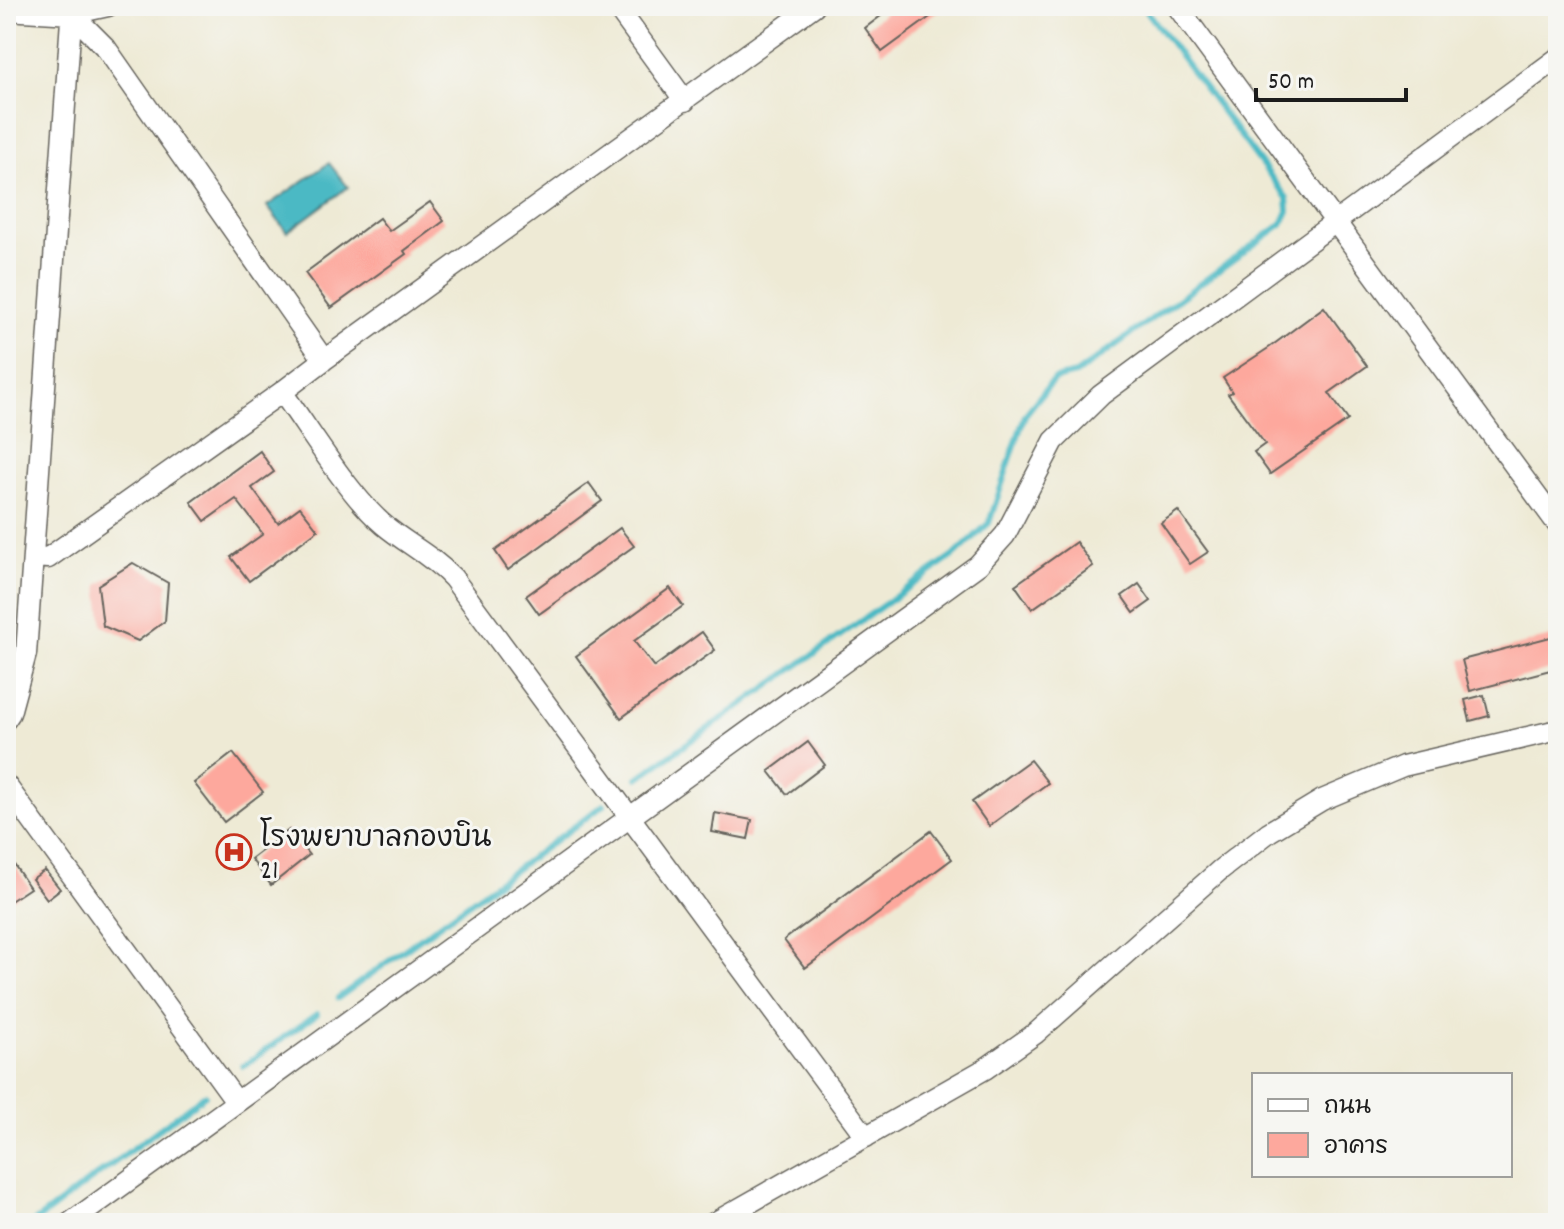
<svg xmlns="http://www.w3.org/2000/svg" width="1564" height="1229" viewBox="0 0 1564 1229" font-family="Dekko,'Playpen Sans Thai',sans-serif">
  <rect width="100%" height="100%" fill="#f6f6f2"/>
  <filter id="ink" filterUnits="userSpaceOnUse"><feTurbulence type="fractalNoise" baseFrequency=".0125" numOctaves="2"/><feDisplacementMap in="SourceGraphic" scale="16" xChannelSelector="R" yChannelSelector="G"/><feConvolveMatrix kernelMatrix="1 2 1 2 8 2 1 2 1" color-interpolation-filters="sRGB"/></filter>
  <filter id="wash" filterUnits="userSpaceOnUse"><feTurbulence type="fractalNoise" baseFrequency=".006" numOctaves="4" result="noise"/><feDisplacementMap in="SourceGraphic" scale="32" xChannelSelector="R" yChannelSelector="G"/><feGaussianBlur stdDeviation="1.8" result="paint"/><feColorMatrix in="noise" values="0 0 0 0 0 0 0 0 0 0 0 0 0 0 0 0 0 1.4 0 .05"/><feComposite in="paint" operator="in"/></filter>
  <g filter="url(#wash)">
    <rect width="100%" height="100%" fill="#eeead5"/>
    <path fill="#4bb9c4" stroke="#346a70" stroke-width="2" d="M329,163l19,24 -61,45 -20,-26z"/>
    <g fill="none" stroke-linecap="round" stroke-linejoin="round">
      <path stroke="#4bb9c4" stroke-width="6" d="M638,778l318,-224 33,-31 36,-108 29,-36 22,-5 206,-150 6,-13 -1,-13 -144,-192
        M338,998l266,-193
        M243,1066l74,-52
        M33,1223l172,-128"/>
    </g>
    <g id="blocks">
      <path fill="#fda89d" d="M894,6h51l-63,46 -17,-24z
        M430,202l14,19 -40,30 2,3 -75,54 -26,-35 74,-55 10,13z
        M1324,307l43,59 -38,27 19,27 -78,54 -16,-22 11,-8 -37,-50 4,-2 -9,-14 47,-31z
        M260,451l14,21 -22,16 26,35 22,-16 18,23 -69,51 -18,-24 32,-23 -27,-35 -31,22 -14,-19z
        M589,483l13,18 -94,69 -13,-19z
        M1178,511l30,41 -18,12 -29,-41z
        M620,528l14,18 -95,68 -13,-18z
        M1076,542l17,24 -61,43 -17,-24z
        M133,563l35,20 -3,38 -27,20 -35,-15 -5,-41z
        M1139,584l12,17 -17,12 -12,-17z
        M670,588l13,18 -49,35 20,26 48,-35 13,18 -94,68 -45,-62z
        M1558,635v33l-88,23 -8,-31z
        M1484,695l5,21 -19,5 -5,-21z
        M808,742l17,23 -38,29 -18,-23z
        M233,753l30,39 -39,30 -30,-39z
        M1030,760l18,23 -59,43 -17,-24z
        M715,813l37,7 -4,19 -36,-7z
        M289,830l20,25 -38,30 -20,-26z
        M931,831l21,28 -147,109 -21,-28z
        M6,853l24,35 -24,16z
        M45,870l15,19 -13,10 -15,-20z"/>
    </g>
  </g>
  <g filter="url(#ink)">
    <use href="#blocks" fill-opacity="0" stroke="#66645d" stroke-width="2"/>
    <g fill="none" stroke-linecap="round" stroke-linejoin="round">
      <defs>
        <path id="minor" d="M616,6l69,95
          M1177,6l381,519
          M6,10l66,4 36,-8
          M72,14l34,34 218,312
          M282,392c29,40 66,102 102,133 24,20 46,29 69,53l413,559
          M33,557l15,1 234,-166 42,-32 490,-354
          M6,719l4,-6 16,-59 46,-648
          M6,785l230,316
          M70,1223l908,-658 27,-30 49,-94 47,-46 457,-337
          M714,1223l271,-154 51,-36 184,-163 49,-38 53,-32 81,-34 155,-36"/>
      </defs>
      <use href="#minor" stroke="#66645d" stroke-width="23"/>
      <use href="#minor" stroke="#fff" stroke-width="20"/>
    </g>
  </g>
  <defs>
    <symbol id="hospital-ring" viewBox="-11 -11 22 22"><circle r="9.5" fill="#f6f6f2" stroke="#c8321e" stroke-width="1.5"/><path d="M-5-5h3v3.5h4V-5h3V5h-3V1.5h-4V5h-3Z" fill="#c8321e"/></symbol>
  </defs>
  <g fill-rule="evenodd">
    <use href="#hospital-ring" x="214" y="832" width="40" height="40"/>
  </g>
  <g text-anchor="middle" stroke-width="6" stroke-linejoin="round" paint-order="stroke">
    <g font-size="28" fill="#1c1c1c" stroke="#f6f6f2" text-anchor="start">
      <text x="260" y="846">โรงพยาบาลกองบิน<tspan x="260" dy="32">21</tspan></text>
    </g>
  </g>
  <rect width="1564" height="1229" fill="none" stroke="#f6f6f2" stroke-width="32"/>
  <rect x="1252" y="1073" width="260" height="104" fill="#f6f6f2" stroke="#9f9f9c" stroke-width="2"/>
  <rect x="1268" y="1099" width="40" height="12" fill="#ffffff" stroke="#9f9f9c" stroke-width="2"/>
  <text x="1324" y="1113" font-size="24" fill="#1c1c1c">ถนน</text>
  <rect x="1268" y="1133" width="40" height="24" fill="#fda89d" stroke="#9f9f9c" stroke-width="2"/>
  <text x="1324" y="1153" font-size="24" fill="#1c1c1c">อาคาร</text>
  <path d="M1256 88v12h150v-12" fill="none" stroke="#1c1c1c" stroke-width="4"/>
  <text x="1268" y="88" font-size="24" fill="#1c1c1c" stroke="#f6f6f2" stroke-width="6" paint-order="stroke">50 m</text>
</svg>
